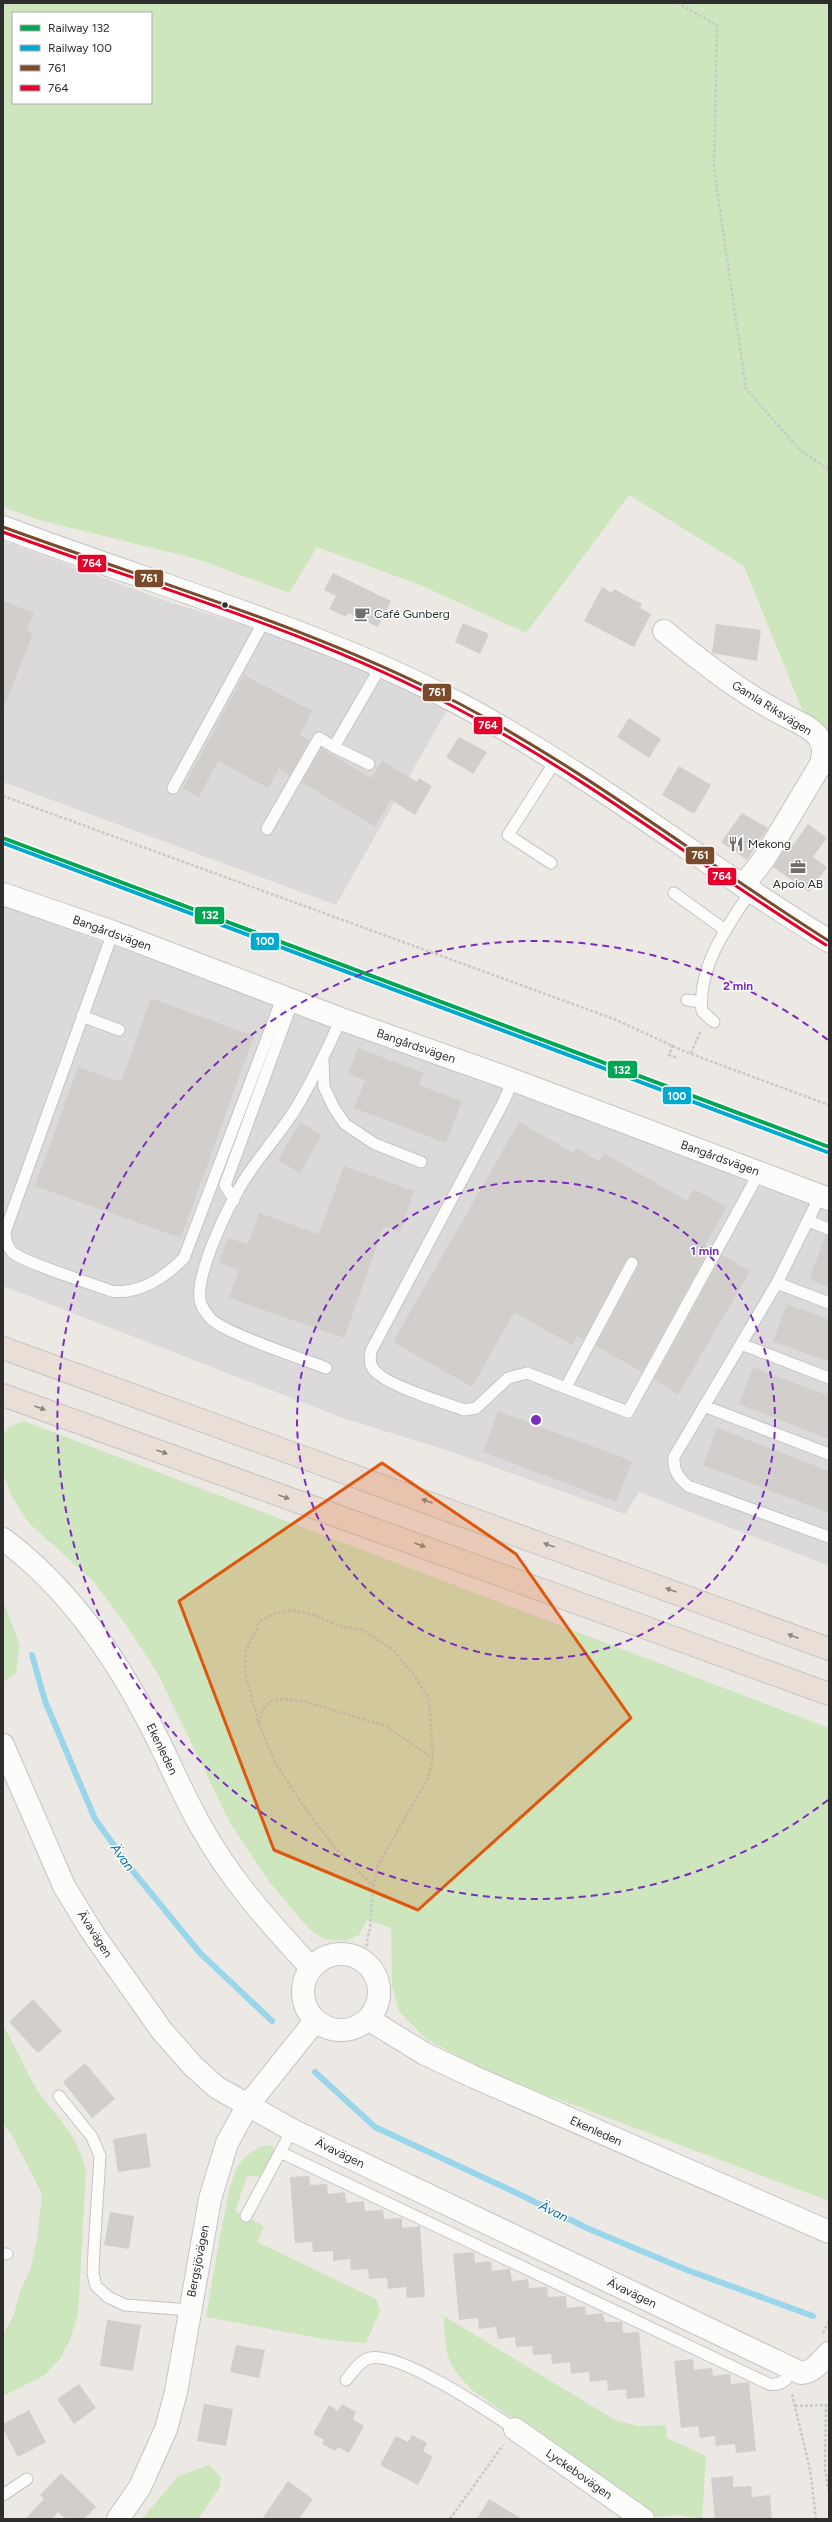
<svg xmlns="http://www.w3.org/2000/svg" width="832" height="2522" viewBox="0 0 832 2522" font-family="Figtree,sans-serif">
  <rect width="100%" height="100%" fill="#ece8e4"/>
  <path fill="#dcd9db" d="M3,541l169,62 101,30 66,25 108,52 -111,195 -333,-123z
    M3,906l826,299v361l-190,-74 -14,22 -176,-63 -106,-33 -340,-132z"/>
  <path fill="#cee6be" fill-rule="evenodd" d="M3,3h826v731l-26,-22 -59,-146 -115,-71 -103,138 -106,-48 -103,-38 -28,46 -92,-34 -158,-39 -36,-13zM13,13h138v90h-138z
    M24,1421l805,307v473l-340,-128 -64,-35 -26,-27 -7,-25 -1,-58 -24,-8 -8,15 -13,6 -22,-2 -15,-10 -42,-50 -37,-56 -72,-149 -32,-49 -32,-43 -65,-59 -17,-26 -9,-24v-37l7,-10z
    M3,1601l17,44 -4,28 -13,9z
    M3,2026c13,20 21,42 33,62 21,32 41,43 50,83l-8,143 -8,25 -10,20 -15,16 -42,21v-62l11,-19 6,-24 10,-20 7,-32 5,-45 -29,-57 -10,-14z
    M265,2145l8,1 3,8 -13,23 -16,-1 -12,35 29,15 -7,16 119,57 4,12 -14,32 -37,-3 -123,-23c6,-34 11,-67 18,-100 3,-15 5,-32 12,-47 6,-13 17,-20 29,-25z
    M444,2316l171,104 23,6 28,-1 1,13 39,18 -4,63 -24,-4 -24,2 -182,-127c-27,-28 -27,-36 -28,-74z
    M209,2465l12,12 -1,10 -22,32h-56l36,-43z"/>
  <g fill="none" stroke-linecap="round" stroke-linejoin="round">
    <path stroke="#99d6ec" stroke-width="6" d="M32,1655l13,46 50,118 37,51 68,83 72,68
      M315,2072l60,55 146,68 68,34 98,41 126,46"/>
  </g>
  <path fill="#d1cecb" d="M333,573l58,28 -13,26 -30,-14 -2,4 -17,-8 7,-13 -12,-6z
    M602,587l10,6 2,-4 28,15 -2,4 11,6 -17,33 -50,-26z
    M3,601l31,12 -7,18 6,2 -29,74z
    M463,623l26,11 -9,20 -25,-12z
    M716,624l45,6 -4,31 -45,-8z
    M244,675l68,36 -12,24 9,6 -19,34 -11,-7 -11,20 -50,-27 -19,36 -16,-9z
    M629,718l32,21 -12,19 -32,-21z
    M459,737l28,15 -14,22 -27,-17z
    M321,748l50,30 11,-17 35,21 2,-4 13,8 -17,29 -24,-15 -16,27 -73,-45z
    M679,766l32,19 -17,29 -32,-19z
    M742,813l26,15 -21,32 -26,-18z
    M808,824l19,14 -14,19 14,10 -18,25 -36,-25 15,-24 5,2z
    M151,998l103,38 -73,202 -146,-52 43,-119 43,15z
    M358,1048l66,25 -5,12 43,16 -16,42 -92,-35 11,-28 -17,-6z
    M300,1122l22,13 -22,38 -22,-13z
    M519,1122l55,31 2,-5 23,13 5,-8 83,48 7,-12 33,18 -22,38 5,3 -68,124 -46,-26 42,-80v-6l-6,-4 -6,4 -42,79 -7,-3 -5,9 -58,-33 -42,75 -79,-45z
    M344,1166l70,25 -14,41 -16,-6 -40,112 -115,-40 10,-28 -20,-7 9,-25 20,6 11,-31 60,21z
    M826,1235l3,1v51l-20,-8z
    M722,1255l28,16 -72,124 -24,-16z
    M787,1304l42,16v42l-56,-21z
    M753,1367l76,29v43l-90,-35z
    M498,1411l134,50 -16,41 -133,-50z
    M717,1428l112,43v42l-126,-48z
    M33,1999l29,32 -24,22 -29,-31z
    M85,2063l30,36 -23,19 -29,-36z
    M146,2133l5,34 -33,5 -5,-33z
    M309,2176l1,9 17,-1 1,10 17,-2 1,11 18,-2 1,10 18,-1 1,9 18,-1v10l18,-2 5,71 -18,1 -1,-11 -18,2 -1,-11 -18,1 -1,-10 -17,1 -1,-11 -17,2v-10l-20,1 -1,-10 -17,1 -5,-66z
    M110,2212l24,4 -5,33 -25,-4z
    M474,2252l1,11 16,-2 1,10 18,-2 2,12 16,-2 1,9 18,-1 1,10 18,-1 1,12 18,-2 1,9 17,-2 2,9h17l1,11 16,-1 6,65 -18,2 -1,-10 -18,2 -1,-11 -17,2 -1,-10 -18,2 -1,-12 -18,2 -1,-10 -18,1 -1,-9 -16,1 -1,-10 -17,2 -2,-12 -17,2 -1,-11 -19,2 -6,-66z
    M107,2320l34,5 -8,46 -33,-5z
    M236,2345l29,5 -6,28 -29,-6z
    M693,2359l1,11 18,-2 1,8 17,-2 1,10 18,-2 7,69 -20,2 -1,-9 -19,2 -1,-10 -15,2 -2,-12 -17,2 -7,-67z
    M79,2384l17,24 -22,16 -17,-25z
    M204,2404l29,5 -7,37 -29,-5z
    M342,2404l14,8 -3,7 11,7 -15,27 -11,-6 -3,4 -13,-7 2,-4 -11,-6 16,-29 9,6z
    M29,2410l17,32 -28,15 -15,-28v-5z
    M412,2435l15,8 -4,8 10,6 -15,28 -38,-20 16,-29 12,6z
    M61,2473l35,34 -12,12h-18l-8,-7 -6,7h-27l19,-20 -4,-4z
    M733,2476v11l18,-1 1,11 18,-2 2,24h-57l-4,-41z
    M288,2481l25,18 -14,20h-37z
    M489,2499l33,20h-45z"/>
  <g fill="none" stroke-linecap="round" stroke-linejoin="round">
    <defs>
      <path id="service" d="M334,747l35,17
        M173,788l91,-167
        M267,829l52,-91 15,9 47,-81
        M551,863l-43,-28 48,-75
        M674,893l51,37
        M113,932l-108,300c1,8 1,13 7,20 10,10 81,32 99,39 28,4 54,-14 73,-33l99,-262
        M687,1000l14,2
        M82,1016l37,14
        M714,1022l-12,-11c-5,-43 26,-86 49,-120
        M323,1060l1,27 10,21 11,16 30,20 46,18
        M513,1080l-9,21 -133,250c-1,7 -2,14 4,20 13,15 68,31 89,39l12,-2 32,-30 19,-5 101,39 131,-239
        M820,1196l-43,87 -103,174c-1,13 4,20 14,29l141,51
        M234,1200l-9,-15 68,-185
        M808,1221l21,8
        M777,1283l52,20
        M741,1344l88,34
        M326,1368c-22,-9 -103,-35 -116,-50 -4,-5 -9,-11 -10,-18 -4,-28 28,-93 43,-118 16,-26 37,-48 53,-74 17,-28 31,-58 45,-89
        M566,1387l66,-124
        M704,1406l125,48
        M59,2096l33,41 8,19 -6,94 -1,23 3,13 12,11 17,8 64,5
        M280,2152l489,232c12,2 19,-4 23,-15
        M246,2216l46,-86
        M3,2254h4
        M346,2380c6,-7 14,-20 24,-22 31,-6 118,53 145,71
        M3,2495l24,-16"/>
      <path id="minor" d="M664,631c38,31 76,61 120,84 11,6 28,12 35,23 6,9 4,17 2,26l-57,95 -21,27
        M3,894l110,38 228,87 172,61 316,119
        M3,1745l61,141 28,46 70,99 31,35 23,21 76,43 509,243c12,0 20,-12 28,-20
        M515,2429l128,90
        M118,2519l22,-32 26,-58 10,-37 34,-193 17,-56 21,-38 67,-84"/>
      <path id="tertiary" d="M3,527c152,58 312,101 457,177 129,69 244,161 369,237
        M3,1539c65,48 114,120 150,191 17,33 31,68 50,100 29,52 68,94 108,138
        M303 1992a38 38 0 1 1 76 0a38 38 0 1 1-76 0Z
        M368,2019l57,35 49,23 355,155"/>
      <path id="motorway" d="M3,1348l826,301
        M3,1395l826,299"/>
    </defs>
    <use href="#service" stroke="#c5c4c5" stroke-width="13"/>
    <use href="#minor" stroke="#c5c4c5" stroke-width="24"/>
    <use href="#tertiary" stroke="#c5c4c5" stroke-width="24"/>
    <use href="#motorway" stroke="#c6c5c4" stroke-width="24"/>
    <path stroke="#c9c9c8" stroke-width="2.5" stroke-dasharray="3 2" stroke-linecap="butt" d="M677,3l40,22 -3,143 32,221 54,61 29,20
      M3,796l611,223 72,33 143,53
      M673,1045l-4,10 9,3
      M691,1053l10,-23
      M259,1723l4,-14 6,-7 13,-3 25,3 78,24 48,32
      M363,1961l7,-33 3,-42 5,-21 50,-87 5,-20 -4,-59 -16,-25 -21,-25 -30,-19 -23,-4 -22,-10 -23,-6 -19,3 -15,8 -14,30 -1,22 14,51 16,38 27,42 33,44 38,38
      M823,2333l6,-12
      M792,2394l18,76 6,49
      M795,2406l31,-1 -1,64 4,24
      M450,2519l53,-74"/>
    <use href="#service" stroke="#fcfcfb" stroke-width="11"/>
    <use href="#minor" stroke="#fcfcfb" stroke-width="22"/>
    <use href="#tertiary" stroke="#fcfcfb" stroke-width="22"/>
    <use href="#motorway" stroke="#eadfd6" stroke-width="22"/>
    <defs>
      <path id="bus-1" d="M3,527c153,56 312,101 457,177 129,68 245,159 369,237"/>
      <path id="bus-2" d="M3,532c152,56 312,100 455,177 129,68 245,159 368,236"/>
    </defs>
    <use href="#bus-1" stroke="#fff" stroke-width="6"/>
    <use href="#bus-2" stroke="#fff" stroke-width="6"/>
    <use href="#bus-1" stroke="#7a4b2a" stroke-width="3"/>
    <use href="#bus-2" stroke="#e4002b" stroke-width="3"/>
    <defs>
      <path id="rail-1" d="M3,838l826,309"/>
      <path id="rail-2" d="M3,843l824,309"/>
    </defs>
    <use href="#rail-1" stroke="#fff" stroke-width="7"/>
    <use href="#rail-2" stroke="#fff" stroke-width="7"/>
    <use href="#rail-1" stroke="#00a651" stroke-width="4"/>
    <use href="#rail-2" stroke="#00a9ce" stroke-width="4"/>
  </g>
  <defs><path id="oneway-solid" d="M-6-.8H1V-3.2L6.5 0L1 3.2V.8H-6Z"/></defs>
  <g fill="#8c8682">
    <use href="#oneway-solid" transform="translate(40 1408) rotate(20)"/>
    <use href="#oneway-solid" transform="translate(162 1452) rotate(20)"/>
    <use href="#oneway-solid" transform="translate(284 1497) rotate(20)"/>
    <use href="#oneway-solid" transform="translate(427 1501) rotate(-160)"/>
    <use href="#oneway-solid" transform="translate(420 1545) rotate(20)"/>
    <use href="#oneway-solid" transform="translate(549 1545) rotate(-160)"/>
    <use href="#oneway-solid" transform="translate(671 1590) rotate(-160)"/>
    <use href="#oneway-solid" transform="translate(793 1636) rotate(-159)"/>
  </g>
  <path fill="#df570e" fill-opacity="0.2" stroke="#df570e" stroke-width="3" stroke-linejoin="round" d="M382,1463l134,91 115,164 -213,192 -144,-60 -95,-249z"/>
  <g fill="none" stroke="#7b2cbf" stroke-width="2" stroke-dasharray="7 5">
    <circle cx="536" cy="1420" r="239"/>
    <path d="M828 1800A479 479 0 1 1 828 1040"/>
  </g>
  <defs>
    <symbol id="cafe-bare" viewBox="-9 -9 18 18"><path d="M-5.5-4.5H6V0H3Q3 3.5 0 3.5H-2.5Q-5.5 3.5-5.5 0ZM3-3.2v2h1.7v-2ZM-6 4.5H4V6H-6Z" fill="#706f6e" stroke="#fff" stroke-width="2.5" paint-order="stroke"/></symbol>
    <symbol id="restaurant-bare" viewBox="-9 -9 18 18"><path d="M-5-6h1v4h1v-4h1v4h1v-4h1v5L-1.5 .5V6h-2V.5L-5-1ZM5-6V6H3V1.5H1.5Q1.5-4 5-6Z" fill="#706f6e" stroke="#fff" stroke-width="2.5" paint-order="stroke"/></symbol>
    <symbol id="office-bare" viewBox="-9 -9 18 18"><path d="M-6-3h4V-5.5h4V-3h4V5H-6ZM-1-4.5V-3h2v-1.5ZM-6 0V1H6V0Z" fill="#706f6e" stroke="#fff" stroke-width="2.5" paint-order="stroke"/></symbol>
  </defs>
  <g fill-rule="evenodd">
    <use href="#cafe-bare" x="351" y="603" width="22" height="22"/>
    <use href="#restaurant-bare" x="725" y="833" width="22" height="22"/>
    <use href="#office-bare" x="787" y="856" width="22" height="22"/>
  </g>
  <circle fill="#2e2e2e" stroke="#fff" stroke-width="1.5" cx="225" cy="605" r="3.5"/>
  <g text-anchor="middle" stroke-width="3" stroke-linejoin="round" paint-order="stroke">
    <g font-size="12" fill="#2e2e2e" stroke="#fff" text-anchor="start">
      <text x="374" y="618">Café Gunberg</text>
      <text x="748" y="848">Mekong</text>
      <text x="798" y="888" text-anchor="middle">Apoio AB</text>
    </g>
    <g font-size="12" fill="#2e2e2e" stroke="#fff">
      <text transform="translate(772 708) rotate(32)" y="4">Gamla Riksvägen</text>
      <text transform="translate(112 933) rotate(20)" y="4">Bangårdsvägen</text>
      <text transform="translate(416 1046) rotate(19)" y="4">Bangårdsvägen</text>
      <text transform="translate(720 1158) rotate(20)" y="4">Bangårdsvägen</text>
      <text transform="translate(162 1749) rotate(64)" y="4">Ekenleden</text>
      <text transform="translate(95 1934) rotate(57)" y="4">Ävavägen</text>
      <text transform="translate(596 2131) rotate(24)" y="4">Ekenleden</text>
      <text transform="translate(340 2153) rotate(26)" y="4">Ävavägen</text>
      <text transform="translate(198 2261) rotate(-79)" y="4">Bergsjövägen</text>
      <text transform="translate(632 2293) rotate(26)" y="4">Ävavägen</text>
      <text transform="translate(579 2474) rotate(35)" y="4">Lyckebovägen</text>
    </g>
    <g font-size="13" font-style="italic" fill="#0d6fa3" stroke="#fff">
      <text transform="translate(123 1857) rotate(54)" y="5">Ävan</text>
      <text transform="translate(554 2211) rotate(27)" y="5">Ävan</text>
    </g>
  </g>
  <circle cx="536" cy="1420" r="6" fill="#7b2cbf" stroke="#fff" stroke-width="2"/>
  <g font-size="12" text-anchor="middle" font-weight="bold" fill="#7b2cbf" stroke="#fff" stroke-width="3" stroke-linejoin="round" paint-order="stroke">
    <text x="738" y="990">2 min</text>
    <text x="705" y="1255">1 min</text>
  </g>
  <g stroke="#fff" stroke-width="1.5">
    <rect x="77" y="554" width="30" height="19" rx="4" fill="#e4002b"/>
    <rect x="134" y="569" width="30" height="19" rx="4" fill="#7a4b2a"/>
    <rect x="422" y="683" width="30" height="19" rx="4" fill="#7a4b2a"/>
    <rect x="473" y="716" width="30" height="19" rx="4" fill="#e4002b"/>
    <rect x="685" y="846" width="30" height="19" rx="4" fill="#7a4b2a"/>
    <rect x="707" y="867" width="30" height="19" rx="4" fill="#e4002b"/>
    <rect x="194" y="906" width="31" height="19" rx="4" fill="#00a651"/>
    <rect x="250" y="932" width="30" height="19" rx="4" fill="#00a9ce"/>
    <rect x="607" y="1060" width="31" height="19" rx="4" fill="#00a651"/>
    <rect x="662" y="1086" width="30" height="19" rx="4" fill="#00a9ce"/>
  </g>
  <g font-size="11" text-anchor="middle" font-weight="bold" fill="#fff">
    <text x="92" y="567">764</text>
    <text x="149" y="582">761</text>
    <text x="437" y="696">761</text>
    <text x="488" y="729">764</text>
    <text x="700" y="859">761</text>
    <text x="722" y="880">764</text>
    <text x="210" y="919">132</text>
    <text x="265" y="945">100</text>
    <text x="622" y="1074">132</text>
    <text x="677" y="1100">100</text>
  </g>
  <rect width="832" height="2522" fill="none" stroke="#2e2e2e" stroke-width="8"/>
  <rect x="12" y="12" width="140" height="92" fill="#ffffff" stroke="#ababab"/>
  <rect x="20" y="25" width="20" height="6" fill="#00a651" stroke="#ababab"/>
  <text x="48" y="32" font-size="12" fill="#2e2e2e">Railway 132</text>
  <rect x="20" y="45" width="20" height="6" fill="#00a9ce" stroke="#ababab"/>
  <text x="48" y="52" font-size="12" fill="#2e2e2e">Railway 100</text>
  <rect x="20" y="65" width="20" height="6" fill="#7a4b2a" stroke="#ababab"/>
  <text x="48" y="72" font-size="12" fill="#2e2e2e">761</text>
  <rect x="20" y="85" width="20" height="6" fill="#e4002b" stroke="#ababab"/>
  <text x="48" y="92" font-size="12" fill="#2e2e2e">764</text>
</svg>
